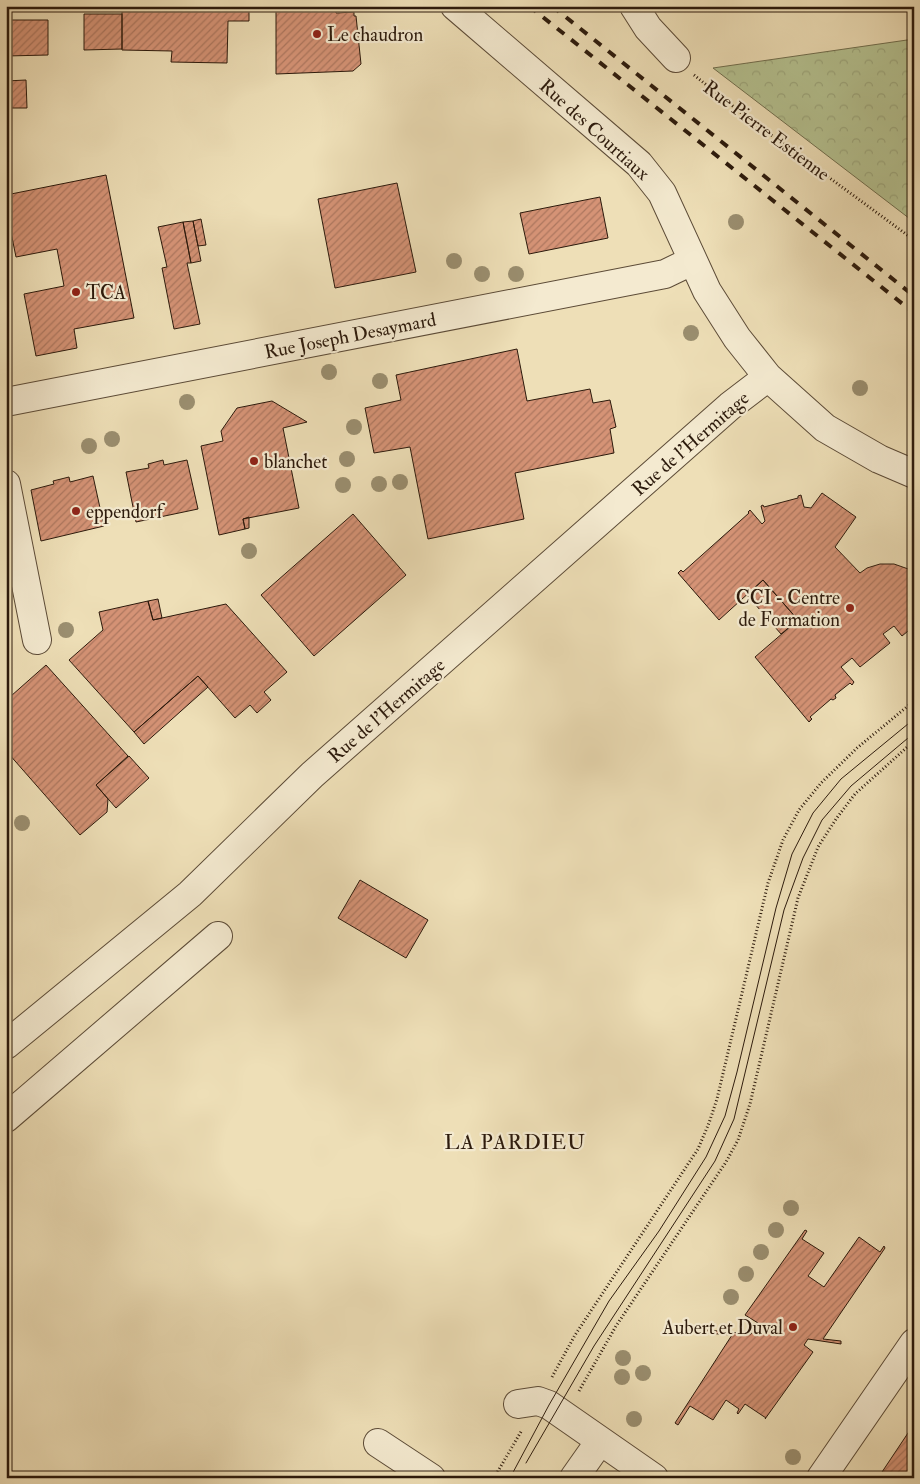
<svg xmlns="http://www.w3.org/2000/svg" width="920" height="1484" viewBox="0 0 920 1484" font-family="'IM FELL Double Pica',serif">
  <defs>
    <pattern id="forest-crowns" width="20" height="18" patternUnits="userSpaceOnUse" patternTransform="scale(1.25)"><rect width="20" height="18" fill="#b5c291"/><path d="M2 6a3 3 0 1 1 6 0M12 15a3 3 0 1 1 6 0" fill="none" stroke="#9ca67c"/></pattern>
    <pattern id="building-hatch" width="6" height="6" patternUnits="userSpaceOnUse" patternTransform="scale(1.25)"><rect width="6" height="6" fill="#d59376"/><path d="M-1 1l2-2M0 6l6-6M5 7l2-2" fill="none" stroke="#ad775f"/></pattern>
  </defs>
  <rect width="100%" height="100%" fill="#eedfb7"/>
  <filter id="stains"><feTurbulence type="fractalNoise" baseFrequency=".004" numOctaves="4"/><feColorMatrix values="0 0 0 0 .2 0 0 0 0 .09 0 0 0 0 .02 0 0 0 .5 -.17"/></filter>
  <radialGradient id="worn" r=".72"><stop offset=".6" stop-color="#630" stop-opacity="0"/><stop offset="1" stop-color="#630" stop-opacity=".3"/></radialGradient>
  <path fill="url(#forest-crowns)" stroke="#706e4e" d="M914,39v183l-201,-154z"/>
  <path fill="url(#building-hatch)" stroke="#2c1a0c" d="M122,6h127v15h-21l-1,42 -56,-1 1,-11 -50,-1z
    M276,6h60v7l18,-1v4h2l5,48 -8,7 -77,3z
    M84,14h38v35l-38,1z
    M6,20h42v35l-42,1z
    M26,80l1,28h-20l-1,-27z
    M106,175l28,143 -60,11 3,19 -41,8 -12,-62 40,-8 -7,-37 -41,8 -10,-49v-13z
    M397,183l19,89 -81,16 -17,-89z
    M600,197l8,41 -79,16 -9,-41z
    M201,219l5,26 -8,1 -5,-25z
    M193,221l8,40 -10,2 -8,-41z
    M183,222l8,41h-4l13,61 -26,5 -12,-61 5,-1 -9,-40z
    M517,349l10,52 63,-12 3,14 17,-3 6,27 -6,2 4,24 -99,20 9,46 -96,20 -18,-92 -36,6 -9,-45 36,-8 -5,-25z
    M272,401l35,21 -24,6 16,80 -56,11 2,10 -26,6 -18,-89 22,-5 -2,-10 16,-23z
    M163,460l1,5 23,-5 11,49 -62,13 -10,-50 23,-4 -1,-4z
    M93,476l11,50 -63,15 -10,-51 23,-6 -1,-3 16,-4 1,5z
    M822,493l34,24 -21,30 25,26 7,-5 13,-4h14l20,7v57l-1,-1 -11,9 -8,-10 -11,8 7,9 -30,24 -8,-9 -11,9 13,15 -2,3 -2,-2 -15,12 1,3 -3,2 -2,-1 -21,18 2,2 -3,3 -54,-65 43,-37 -35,-40 -44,40 -41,-47 3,-3 2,2 66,-59 -1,-1 2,-2 12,14 3,-3 -4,-15 2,-1 1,2 34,-9v-2l3,-1 3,12 7,1z
    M353,514l53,61 -92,81 -53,-61z
    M249,517v11l-4,1 -2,-10z
    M763,580l35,40 -17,14 -34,-39z
    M158,599l4,19 -9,2 -5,-19z
    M148,601l5,19 73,-16 61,68 -23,20 7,8 -14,13 -7,-8 -15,13 -37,-42 -64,56 -65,-72 34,-30 -4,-18z
    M46,665l82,91 -32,29 12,14 -1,13 -27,23 -72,-82 1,-2 -3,-4v-56l5,5z
    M198,676l10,11 -64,57 -10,-12z
    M129,756l20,22 -33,30 -20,-23z
    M360,880l68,40 -22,38 -68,-40z
    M805,1230l2,1 -5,8 22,14 -16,23 16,11 35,-50 21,15 4,-6 1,2 -62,91 18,2v3l-33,-5 -4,6 9,7 -48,67 1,-1 -21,-14 -7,10 -1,-1 2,-4 -13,-9 -13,20 -23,-14 -12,19 -3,-2 57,-88 -26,-2 1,-3 44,4 7,-11 -13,-8z
    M914,1424v54h-36z"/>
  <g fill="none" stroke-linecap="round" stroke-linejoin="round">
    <defs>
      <path id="minor" d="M455,6l184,158 23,29 45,98 30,47 31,39 57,51 54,31 35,15
        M634,6l14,22 28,30
        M6,402l659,-128 27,-13
        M6,484l31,156
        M6,1045l184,-151 122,-119 418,-369 38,-29
        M6,1118l212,-182
        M518,1404l20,-3 11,4 105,73
        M378,1443l53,35
        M574,1478l26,-37
        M821,1478l93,-135"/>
    </defs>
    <use href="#minor" stroke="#5c4b37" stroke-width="30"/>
    <path stroke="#2c1a0c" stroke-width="3" stroke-dasharray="1 2.5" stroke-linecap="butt" d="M694,75l50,40 170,125
      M552,1377l23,-42 123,-186 11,-26 8,-24 51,-216 15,-43 16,-30 22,-27 36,-35 57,-47
      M579,1391l37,-65 110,-164 12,-22 12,-36 48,-206 20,-51 18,-28 19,-25 59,-53
      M494,1478l28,-48"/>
    <use href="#minor" stroke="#f4ead0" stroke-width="28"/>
    <path stroke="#2c1a0c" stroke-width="1" d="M526,1463l68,-117 121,-185 19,-42 50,-209 19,-52 19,-38 29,-34 63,-53
      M510,1478l39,-73 60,-104 50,-70 47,-74 19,-41 12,-44 39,-164 16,-54 21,-41 28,-34 73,-60"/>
    <path stroke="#2c1a0c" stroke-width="4" stroke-dasharray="9 9" stroke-linecap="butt" d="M529,6l385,307
      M552,6l362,290"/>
  </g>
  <g fill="#9a8e6f">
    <circle cx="736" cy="222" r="8"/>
    <circle cx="454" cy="261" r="8"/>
    <circle cx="482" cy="274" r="8"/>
    <circle cx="516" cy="274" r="8"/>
    <circle cx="691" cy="333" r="8"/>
    <circle cx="329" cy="372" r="8"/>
    <circle cx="380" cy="381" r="8"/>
    <circle cx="860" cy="388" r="8"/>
    <circle cx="187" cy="402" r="8"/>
    <circle cx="354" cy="427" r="8"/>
    <circle cx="112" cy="439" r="8"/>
    <circle cx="89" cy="446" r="8"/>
    <circle cx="347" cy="459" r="8"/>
    <circle cx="400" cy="482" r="8"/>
    <circle cx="379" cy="484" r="8"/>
    <circle cx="343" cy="485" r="8"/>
    <circle cx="249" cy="551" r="8"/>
    <circle cx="66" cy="630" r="8"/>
    <circle cx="22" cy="823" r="8"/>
    <circle cx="791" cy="1208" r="8"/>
    <circle cx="776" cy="1230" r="8"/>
    <circle cx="761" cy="1252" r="8"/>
    <circle cx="746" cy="1274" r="8"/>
    <circle cx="731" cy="1297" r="8"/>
    <circle cx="623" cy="1358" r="8"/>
    <circle cx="643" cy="1373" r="8"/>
    <circle cx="622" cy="1377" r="8"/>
    <circle cx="634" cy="1419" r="8"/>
    <circle cx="793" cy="1457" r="8"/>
  </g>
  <g fill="#8f2418" stroke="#f4ead0" stroke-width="2">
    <circle cx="317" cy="34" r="5"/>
    <circle cx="76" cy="292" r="5"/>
    <circle cx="254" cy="461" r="5"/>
    <circle cx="76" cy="511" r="5"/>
    <circle cx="850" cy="608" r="5"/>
    <circle cx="793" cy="1327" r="5"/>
  </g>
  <g text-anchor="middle" stroke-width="4.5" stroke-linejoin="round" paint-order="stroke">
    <g font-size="19" fill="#2c1a0c" stroke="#f4ead0" text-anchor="start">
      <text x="327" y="41">Le chaudron</text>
      <text x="86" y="299">TCA</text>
      <text x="264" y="468">blanchet</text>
      <text x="86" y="518">eppendorf</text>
      <text x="840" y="604" text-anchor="end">CCI - Centre<tspan x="840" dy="22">de Formation</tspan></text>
      <text x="783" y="1334" text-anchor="end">Aubert et Duval</text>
    </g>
    <g font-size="19" fill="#2c1a0c" stroke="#f4ead0">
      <text transform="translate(595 129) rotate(42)" y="7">Rue des Courtiaux</text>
      <text transform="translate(767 130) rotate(37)" y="7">Rue Pierre Estienne</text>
      <text transform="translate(350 335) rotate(-11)" y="7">Rue Joseph Desaymard</text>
      <text transform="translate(690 443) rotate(-41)" y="7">Rue de l'Hermitage</text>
      <text transform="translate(386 710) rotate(-41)" y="7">Rue de l'Hermitage</text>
    </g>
    <g font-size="21" letter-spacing="1" fill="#2c1a0c" stroke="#f4ead0">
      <text x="515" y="1149">LA PARDIEU</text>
    </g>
  </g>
  <rect width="920" height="1484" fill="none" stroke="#eedfb7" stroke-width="25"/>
  <rect x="8" y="8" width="905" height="1469" fill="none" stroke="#2c1a0c" stroke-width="2.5"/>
  <rect x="12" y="12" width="895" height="1459" fill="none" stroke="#2c1a0c"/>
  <rect width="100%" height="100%" filter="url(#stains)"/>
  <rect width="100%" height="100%" fill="url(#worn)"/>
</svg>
